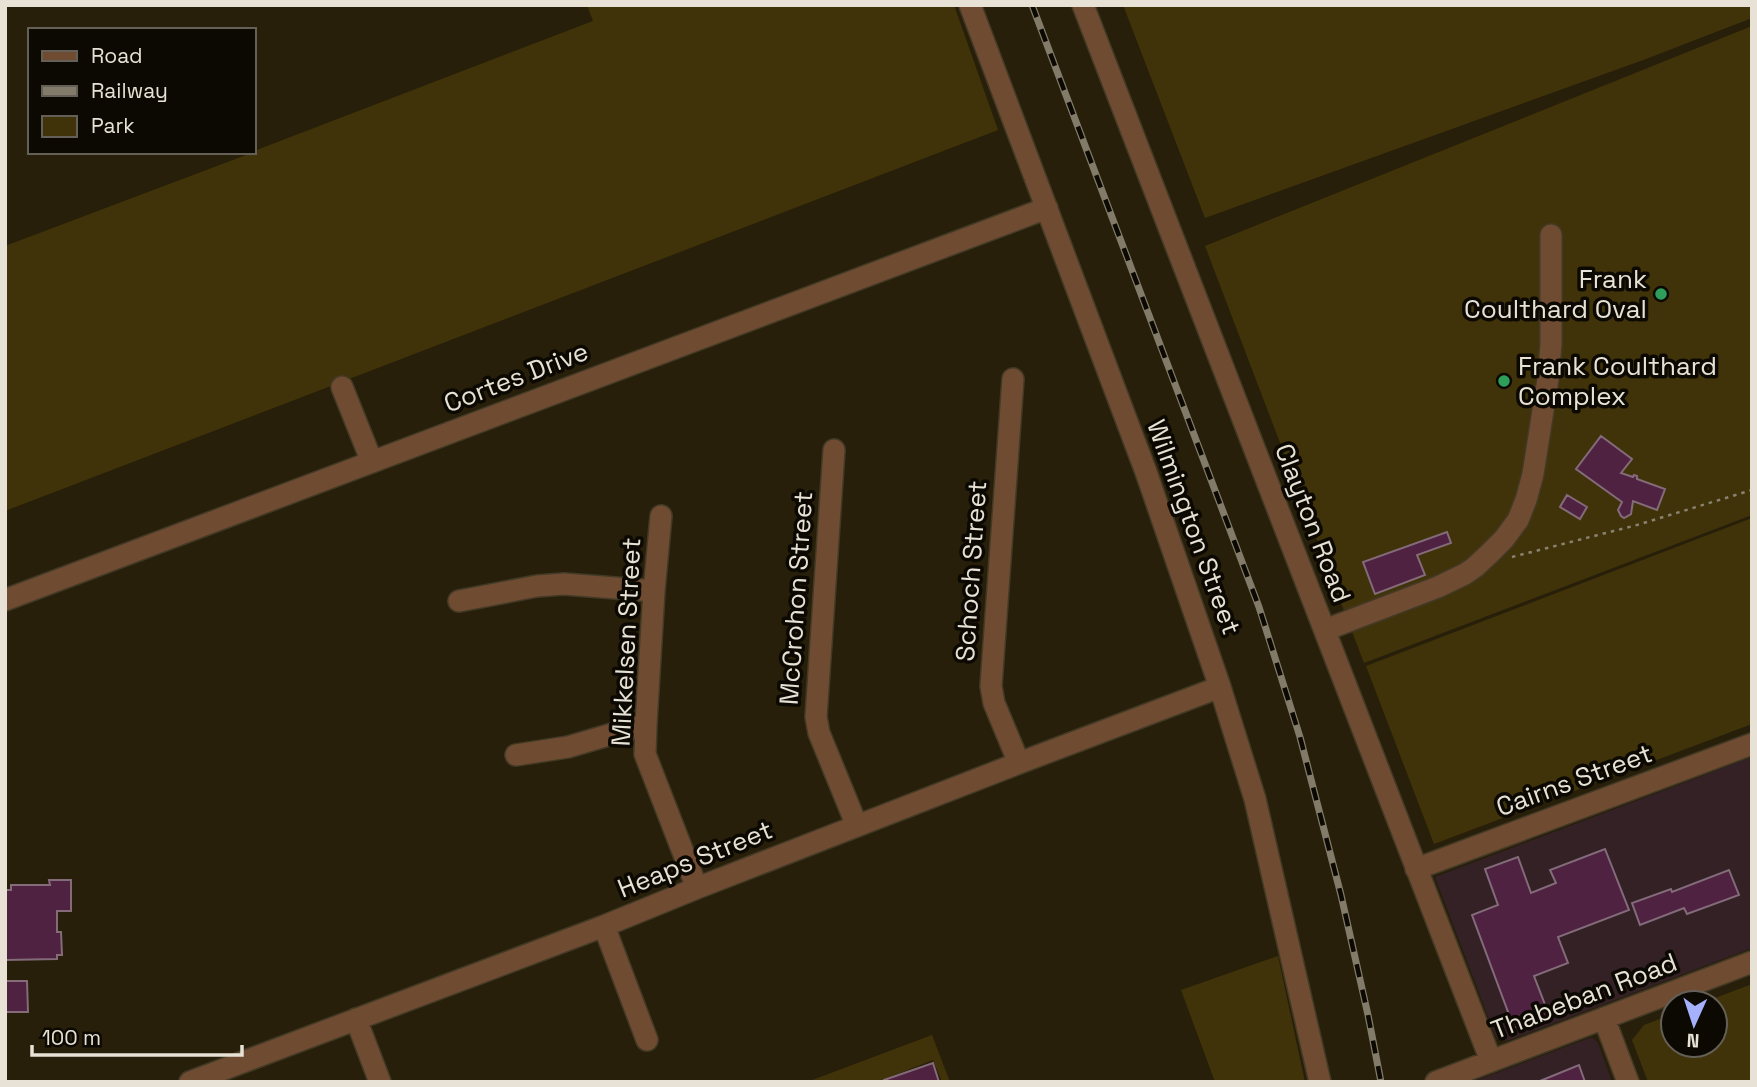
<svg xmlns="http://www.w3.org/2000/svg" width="1757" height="1087" viewBox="0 0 1757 1087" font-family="'Space Grotesk',sans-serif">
  <rect width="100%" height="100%" fill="#271f09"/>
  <path fill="#342125" d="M1752,757v191l-242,92 -5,1 -7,-2 -3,-4 -60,-158z
    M1589,1038h4l5,5 14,39h-140z"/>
  <path fill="#413309" d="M587,5h367l44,125 -993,381v-265l249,-94v-1l339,-130z
    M1123,5h629v13l-106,41 -441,159z
    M1752,26v489l-388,148 -159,-417z
    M1752,518v206l-318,120 -68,-178z
    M1278,956l27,126h-90l-34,-92z
    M1752,984v98h-104l-16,-42 12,-15 29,-11v31h42v-42h-13z
    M932,1035l18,47h-8l-9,-22 -56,22h-70z"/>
  <path fill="#4e2240" stroke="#836b7a" stroke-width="2" d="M1601,436l31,23 -11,14 12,4 1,-2 3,1v3l28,10 -8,21 -24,-9 -2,13 -7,4 -3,-2 -3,-6 4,-8 -46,-33z
    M1567,495l20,12 -7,12 -20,-12z
    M1447,532l4,11 -34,12 8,20 -50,19 -12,-32z
    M1605,849l24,61 -71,27 10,26 -34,13 15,39 -35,13 -42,-113 26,-10 -13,-36 33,-12 13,36 25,-10 -6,-13z
    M1729,870l10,25 -52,19 -3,-6 -44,17 -8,-22 39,-14 1,3z
    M49,880h22v31h-14v21h4l1,23h-5v4l-52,1v-70h6v-5h39z
    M5,981h22l1,31h-23z
    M933,1063l6,19h-55v-2z
    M1579,1065l6,17h-45v-1z"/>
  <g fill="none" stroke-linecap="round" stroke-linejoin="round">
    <defs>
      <path id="minor" d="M970,5l176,467 74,215 35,112 65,283
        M1083,5l408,1056
        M1013,379l-22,307 3,17 25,60
        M342,387l30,75
        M834,450l-18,267 3,16 38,93
        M661,516l-7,75 -8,133 -1,30 52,134
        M5,600l1042,-392
        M459,601l78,-15 27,-2 90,7
        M1325,630l113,-43 27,-13 10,-7 14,-13 15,-15 14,-19 8,-20 7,-26 15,-95 3,-35v-109
        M516,755l52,-8 78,-23
        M1416,869l336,-125
        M604,926l43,114
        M1604,1018l24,64
        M356,1019l24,63
        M190,1082l414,-156 93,-38 322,-125 201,-76
        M1436,1082l316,-120"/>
    </defs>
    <use href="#minor" stroke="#423a26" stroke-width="24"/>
    <path stroke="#888270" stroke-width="2.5" stroke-dasharray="3.5 5" stroke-linecap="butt" d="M1512,557l125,-32 115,-35"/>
    <use href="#minor" stroke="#6f4b31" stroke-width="21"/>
    <defs>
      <path id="rail" d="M1032,5l227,602 41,130 41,158 27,120 13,67"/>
    </defs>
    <use href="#rail" stroke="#827b69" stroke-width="7"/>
    <use href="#rail" stroke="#0c0903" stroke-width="4.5" stroke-dasharray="13" stroke-linecap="butt"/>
  </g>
  <g fill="#2e9e5b" stroke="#0c0903" stroke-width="2.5">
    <circle cx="1661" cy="294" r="7"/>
    <circle cx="1504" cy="381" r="7"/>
  </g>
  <g text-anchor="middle" stroke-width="7" stroke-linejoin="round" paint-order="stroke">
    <g font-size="26" fill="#e7e2d5" stroke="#0c0903" text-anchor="end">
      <text x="1647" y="288">Frank<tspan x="1647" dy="30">Coulthard Oval</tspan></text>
      <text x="1518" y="375" text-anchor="start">Frank Coulthard<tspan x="1518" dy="30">Complex</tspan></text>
    </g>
    <g font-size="26" fill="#e7e2d5" stroke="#0c0903">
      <text transform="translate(516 377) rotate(-21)" y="9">Cortes Drive</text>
      <text transform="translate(1313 523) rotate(69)" y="9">Clayton Road</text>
      <text transform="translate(1194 527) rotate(70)" y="9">Wilmington Street</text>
      <text transform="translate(971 571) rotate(-86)" y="9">Schoch Street</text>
      <text transform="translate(796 598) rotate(-86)" y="9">McCrohon Street</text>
      <text transform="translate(626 642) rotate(-87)" y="9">Mikkelsen Street</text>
      <text transform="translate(1574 780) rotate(-20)" y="9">Cairns Street</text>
      <text transform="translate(695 859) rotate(-22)" y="9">Heaps Street</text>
      <text transform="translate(1584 996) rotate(-21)" y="9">Thabeban Road</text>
    </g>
  </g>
  <rect width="1757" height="1087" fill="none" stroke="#e7e2d5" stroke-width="14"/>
  <rect x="28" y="28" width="228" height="126" fill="#0c0903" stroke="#646057" stroke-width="2"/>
  <rect x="42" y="51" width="35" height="10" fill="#6f4b31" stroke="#646057" stroke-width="2"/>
  <text x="91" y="63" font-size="21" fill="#e7e2d5">Road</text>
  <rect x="42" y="86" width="35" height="10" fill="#827b69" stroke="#646057" stroke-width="2"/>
  <text x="91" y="98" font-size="21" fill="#e7e2d5">Railway</text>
  <rect x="42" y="116" width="35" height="21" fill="#413309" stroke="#646057" stroke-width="2"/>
  <text x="91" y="133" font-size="21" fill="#e7e2d5">Park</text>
  <g transform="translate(1694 1024) rotate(183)"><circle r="33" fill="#0c0903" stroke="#646057" stroke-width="2"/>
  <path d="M0-5L12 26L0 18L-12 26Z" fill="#a5b1fc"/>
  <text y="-10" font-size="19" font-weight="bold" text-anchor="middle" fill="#e7e2d5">N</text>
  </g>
  <path d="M32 1045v10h210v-10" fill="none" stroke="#e7e2d5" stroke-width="3.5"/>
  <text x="42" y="1045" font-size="21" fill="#e7e2d5" stroke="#0c0903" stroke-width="5" paint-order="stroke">100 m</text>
</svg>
